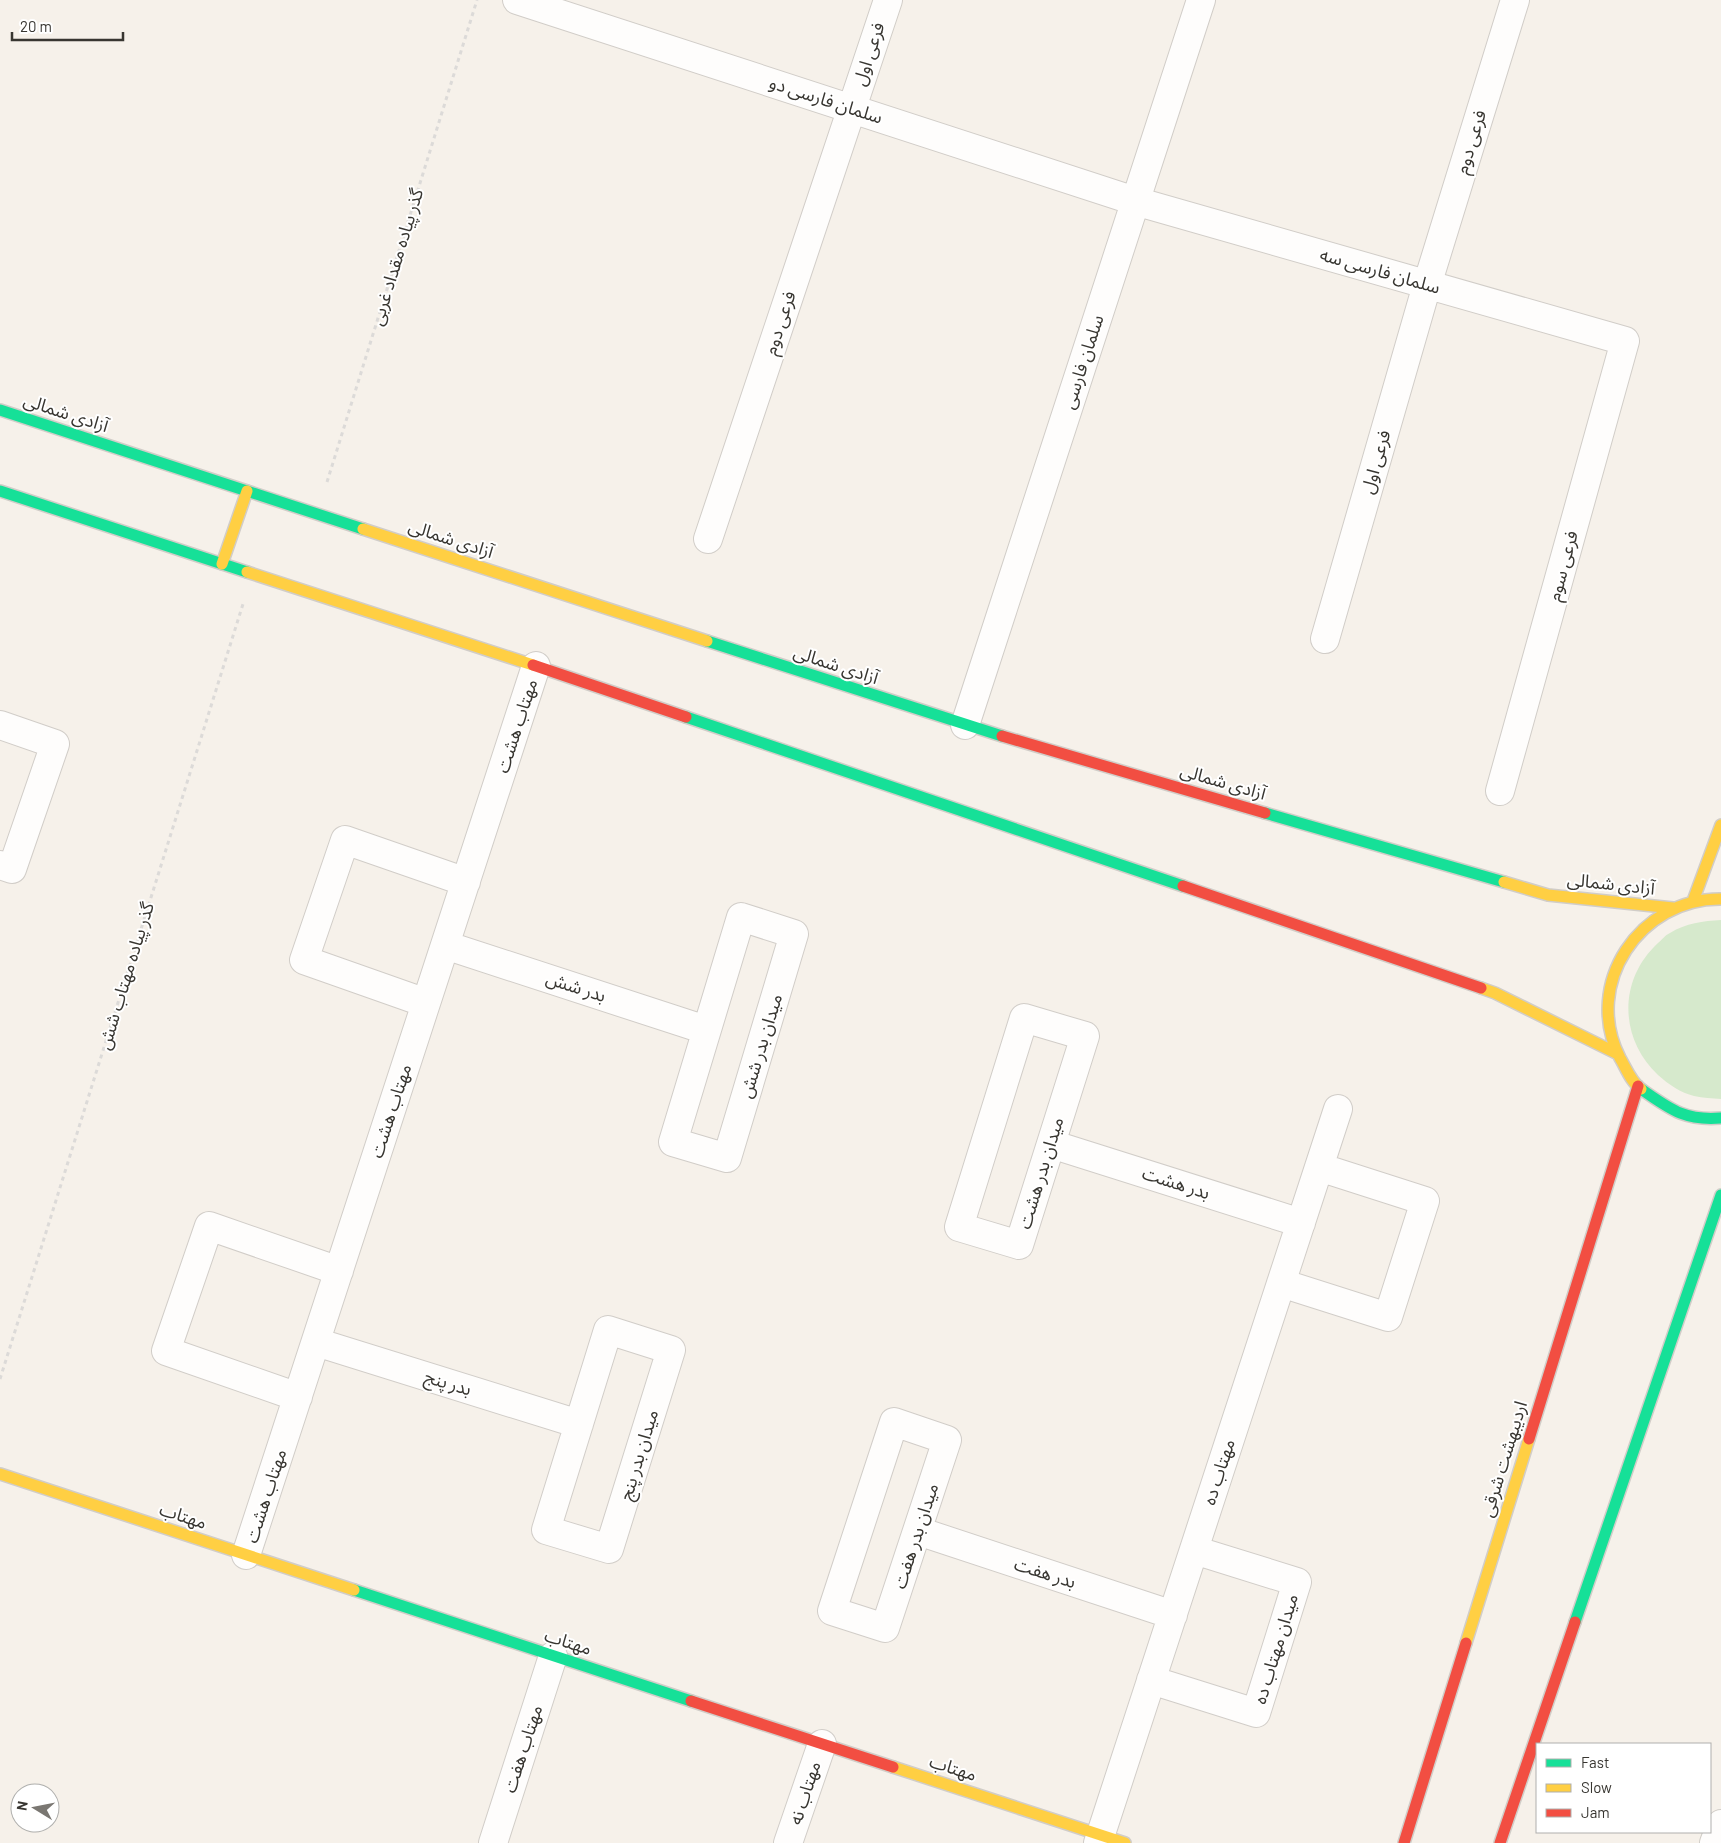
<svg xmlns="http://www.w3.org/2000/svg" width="1721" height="1843" viewBox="0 0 1721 1843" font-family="Barlow,'Noto Sans Arabic',sans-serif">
  <rect width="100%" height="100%" fill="#f6f1ea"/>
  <path fill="#d6e9cc" d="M1721,920v179c-9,-1 -18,-1 -27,-3 -13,-3 -26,-12 -36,-21 -39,-37 -40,-95 0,-132 4,-3 7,-8 12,-10 16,-10 33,-12 51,-13z"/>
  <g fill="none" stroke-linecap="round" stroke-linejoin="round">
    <defs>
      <path id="street" d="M517,0l618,201 490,140 -125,450
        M708,539l180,-539
        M1325,639l102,-354 88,-285
        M0,725l55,19 -43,125 -12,-4
        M965,725l236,-725
        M741,917l53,17 -67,224 -54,-16z
        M445,945l261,85
        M426,1003l-122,-43 41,-120 121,42
        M1024,1018l61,18 -66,209 -60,-18z
        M1051,1144l250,79
        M1281,1283l107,34 37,-116 -106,-34
        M608,1330l63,20 -62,199 -63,-19z
        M316,1342l263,82
        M298,1397l-132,-46 43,-125 130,45
        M894,1422l53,18 -62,188 -53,-17z
        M918,1531l255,84
        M246,1555l290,-889
        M1151,1680l105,33 41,-131 -103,-32
        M493,1843l60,-187
        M788,1843l34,-99
        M1098,1843l240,-734
        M1714,1843l7,-19"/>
      <path id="fast" d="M0,410l363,119
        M0,491l247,81
        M707,641l295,95
        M686,717l497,169
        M1265,813l239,69
        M1641,1089c29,20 43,32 80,29
        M354,1590l337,111
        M1575,1622l146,-427"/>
      <path id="slow" d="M363,529l344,112
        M222,564l25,-73
        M247,572l286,93
        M1504,882l44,13 125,13
        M1693,901l28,-76
        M1481,988l14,5 121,60
        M1641,1089c-10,-7 -15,-21 -21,-31 -38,-74 20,-160 101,-159
        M0,1474l354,116
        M1466,1643l63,-204
        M893,1767l232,76"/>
      <path id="jam" d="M533,665l153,52
        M1002,736l263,77
        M1183,886l298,102
        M1529,1439l109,-353
        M691,1701l202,66
        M1404,1843l62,-200
        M1500,1843l75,-221"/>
    </defs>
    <use href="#street" stroke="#d1cdc8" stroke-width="30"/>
    <use href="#fast" stroke="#d1cdc8" stroke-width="14"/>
    <use href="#slow" stroke="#d1cdc8" stroke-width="14"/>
    <use href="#jam" stroke="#d1cdc8" stroke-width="14"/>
    <path stroke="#dcdad8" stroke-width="3" stroke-dasharray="4 4" stroke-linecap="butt" d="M327,482l150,-482
      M0,1379l243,-775"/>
    <use href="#street" stroke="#fefdfc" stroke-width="28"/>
    <use href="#fast" stroke="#16e098" stroke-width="11"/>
    <use href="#slow" stroke="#ffcf43" stroke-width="11"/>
    <use href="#jam" stroke="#f24e42" stroke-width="11"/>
  </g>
  <g text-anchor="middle" stroke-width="4" stroke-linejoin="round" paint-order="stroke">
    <g font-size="18" fill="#383631" stroke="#fff">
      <text transform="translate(869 54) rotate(-72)" y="6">فرعی اول</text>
      <text transform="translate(826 100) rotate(18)" y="6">سلمان فارسی دو</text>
      <text transform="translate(1471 142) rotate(-73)" y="6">فرعی دوم</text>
      <text transform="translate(397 257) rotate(-73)" y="6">گذر پیاده مقداد غربی</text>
      <text transform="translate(1380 271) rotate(16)" y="6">سلمان فارسی سه</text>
      <text transform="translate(780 323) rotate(-72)" y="6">فرعی دوم</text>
      <text transform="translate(1083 362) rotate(-72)" y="6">سلمان فارسی</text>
      <text transform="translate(66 413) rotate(18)" y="6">آزادی شمالی</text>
      <text transform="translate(1376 462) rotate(-74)" y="6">فرعی اول</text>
      <text transform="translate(451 539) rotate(18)" y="6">آزادی شمالی</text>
      <text transform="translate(1563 566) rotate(-75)" y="6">فرعی سوم</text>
      <text transform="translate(836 665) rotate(18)" y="6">آزادی شمالی</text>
      <text transform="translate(517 726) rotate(-72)" y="6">مهتاب هشت</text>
      <text transform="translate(1223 782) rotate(16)" y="6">آزادی شمالی</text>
      <text transform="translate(1611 884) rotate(6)" y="6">آزادی شمالی</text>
      <text transform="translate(126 976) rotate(-73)" y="6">گذر پیاده مهتاب شش</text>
      <text transform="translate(576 987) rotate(18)" y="6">بدر شش</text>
      <text transform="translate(761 1046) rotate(-73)" y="6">میدان بدر شش</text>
      <text transform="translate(391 1111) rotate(-72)" y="6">مهتاب هشت</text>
      <text transform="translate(1041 1173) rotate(-73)" y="6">میدان بدر هشت</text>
      <text transform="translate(1176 1183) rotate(18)" y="6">بدر هشت</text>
      <text transform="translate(448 1383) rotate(17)" y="6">بدر پنج</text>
      <text transform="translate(639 1455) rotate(-73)" y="6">میدان بدر پنج</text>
      <text transform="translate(1504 1459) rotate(-73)" y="6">اردیبهشت شرقی</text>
      <text transform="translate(1219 1472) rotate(-72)" y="6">مهتاب ده</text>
      <text transform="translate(266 1496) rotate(-72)" y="6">مهتاب هشت</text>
      <text transform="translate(183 1516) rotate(18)" y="6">مهتاب</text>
      <text transform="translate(916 1536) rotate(-72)" y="6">میدان بدر هفت</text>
      <text transform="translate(1045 1573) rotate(18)" y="6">بدر هفت</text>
      <text transform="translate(568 1642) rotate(18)" y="6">مهتاب</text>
      <text transform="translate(1276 1649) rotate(-73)" y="6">میدان مهتاب ده</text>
      <text transform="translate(523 1749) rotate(-72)" y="6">مهتاب هفت</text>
      <text transform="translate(953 1768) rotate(18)" y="6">مهتاب</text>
      <text transform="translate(805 1793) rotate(-72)" y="6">مهتاب نه</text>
    </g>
  </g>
  <rect x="1536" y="1743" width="175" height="90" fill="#ffffff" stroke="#afafad"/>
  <rect x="1546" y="1759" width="25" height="8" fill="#16e098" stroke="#afafad"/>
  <text x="1581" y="1768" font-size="15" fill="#383631">Fast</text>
  <rect x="1546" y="1784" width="25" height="8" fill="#ffcf43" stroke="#afafad"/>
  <text x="1581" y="1793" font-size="15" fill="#383631">Slow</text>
  <rect x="1546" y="1809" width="25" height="8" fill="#f24e42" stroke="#afafad"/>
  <text x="1581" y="1818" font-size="15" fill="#383631">Jam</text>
  <g transform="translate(35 1808) rotate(280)"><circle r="24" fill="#ffffff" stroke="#afafad"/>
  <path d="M0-4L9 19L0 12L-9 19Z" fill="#7a7772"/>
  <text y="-8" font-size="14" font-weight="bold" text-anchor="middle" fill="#383631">N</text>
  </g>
  <path d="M12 32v8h111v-8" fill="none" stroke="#383631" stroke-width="2.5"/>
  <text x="20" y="32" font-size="15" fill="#383631" stroke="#ffffff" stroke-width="4" paint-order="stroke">20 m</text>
</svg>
